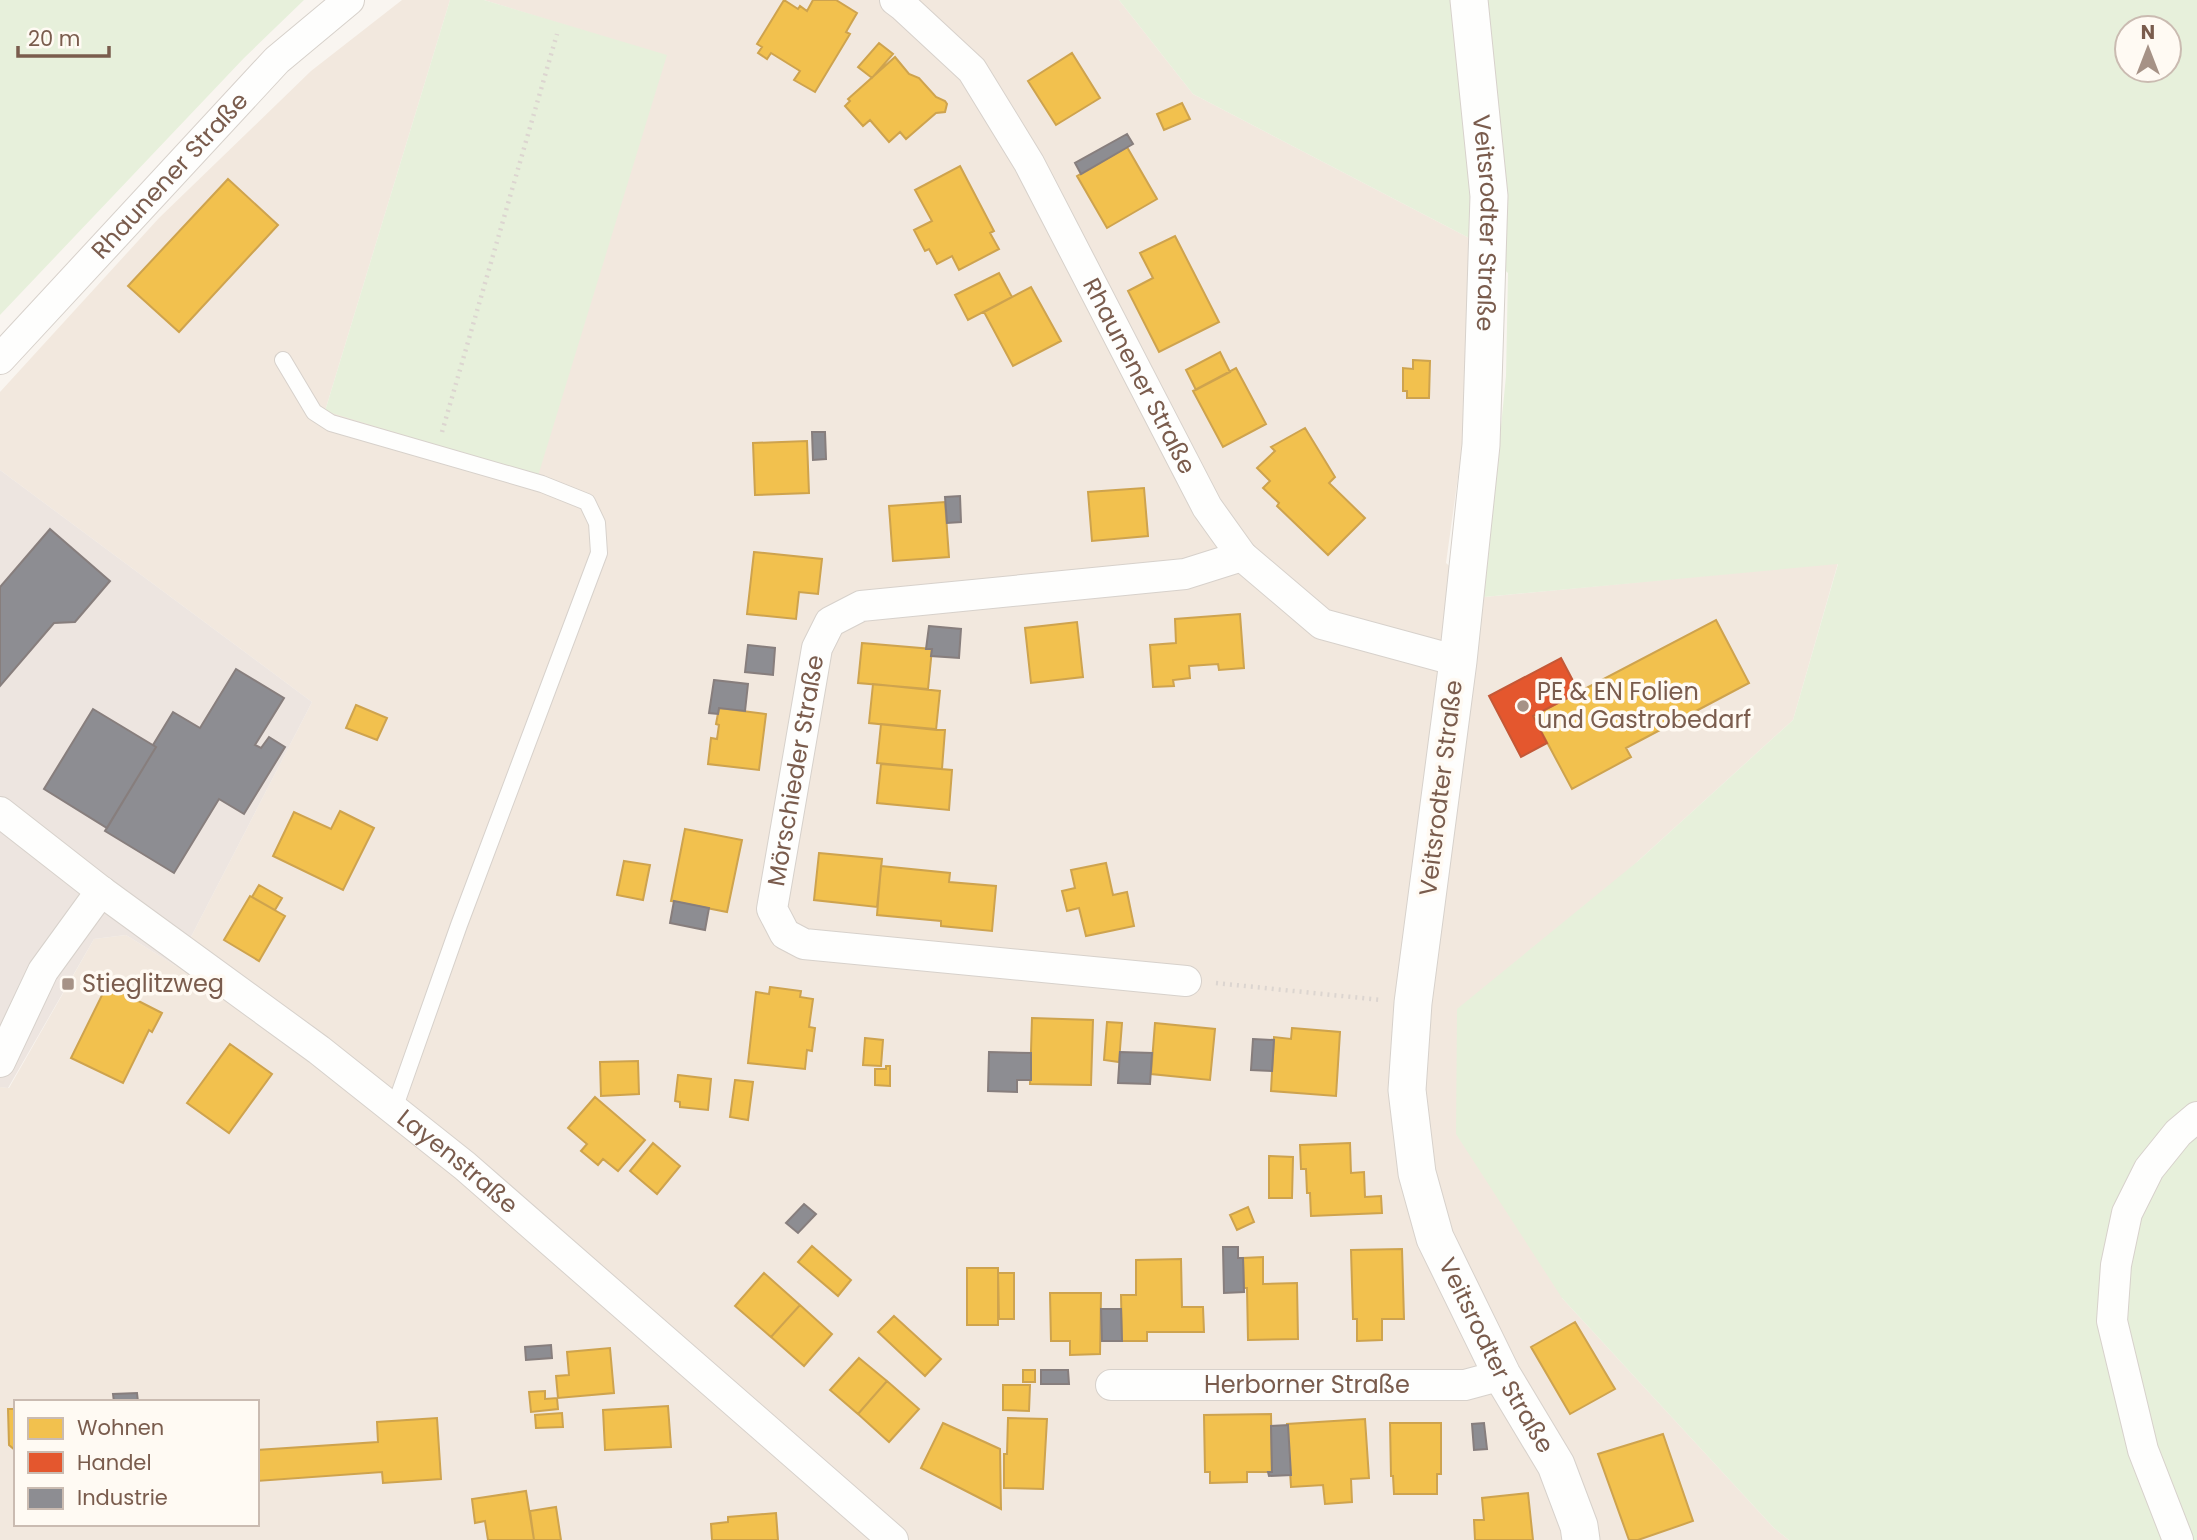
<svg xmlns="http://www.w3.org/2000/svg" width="2197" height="1540" viewBox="0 0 2197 1540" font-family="Poppins,sans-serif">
  <rect width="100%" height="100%" fill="#f9f5f0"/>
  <path fill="#f2e8de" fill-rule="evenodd" d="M402,0h48l-125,411 341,-355 -182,-56h635l74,94 280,146 -8,186 -19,137 38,34 354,-34 -45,157 -156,142 -75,436 212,230 15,12h-1789v-453l9,1 85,-149 32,-4 50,31 136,-264 -312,-232v-78l159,-174 152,-147zM16,1402h241v122h-241z"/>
  <path fill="#ede5e0" d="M0,470l312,232 -136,264 -50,-31 -32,4 -86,149 -8,-1z"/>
  <path fill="#e7f0db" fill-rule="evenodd" d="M0,0h304l-60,58 -244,257z
    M450,0h34l183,55 -129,421 -213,-65z
    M1119,0h1078v1540h-408l-15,-12 -212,-230 -106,-164 1,-125 180,-147 156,-142 45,-156 -354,33 22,-221 2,-103 -35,-33 -280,-146zM2127,28h42v42h-42z"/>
  <path fill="#f2c14e" stroke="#cea34e" stroke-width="2" d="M784,0l14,9 2,-3 7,5 6,-11h23l21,13 -11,19 4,2 -35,58 -21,-12 6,-9 -29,-18 -4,6 -9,-6 4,-6 -5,-3z
    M879,43l14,11 -21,24 -14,-11z
    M1072,53l28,45 -44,27 -28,-44z
    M895,57l14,17 10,4 17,19 9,4 2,3 -2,8 -9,1 -30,26 -6,-7 -11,10 -19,-22 -7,6 -18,-20 5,-5 -2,-2z
    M1182,103l8,16 -26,11 -7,-16z
    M1127,147l30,52 -50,29 -30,-52z
    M960,166l34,65 -4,2 9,16 -40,21 -7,-14 -15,8 -8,-15 -4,2 -11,-21 18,-9 -17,-31z
    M228,179l50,46 -99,107 -51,-46z
    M1175,236l44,86 -60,30 -31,-61 25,-13 -13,-25z
    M999,273l13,24 -44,23 -13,-25z
    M1031,287l30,54 -48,25 -29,-54z
    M1220,352l10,20 -34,18 -10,-20z
    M1413,360l17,1 -1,37h-22v-7h-4v-23l10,1z
    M1236,368l30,56 -43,23 -30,-56z
    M1305,428l30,49 -6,6 36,35 -37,37 -51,-49 2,-3 -16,-15 7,-7 -13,-13 18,-17 -4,-4z
    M807,441l2,52 -54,2 -2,-52z
    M1144,488l4,48 -56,5 -4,-49z
    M945,502l4,55 -56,4 -4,-55z
    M754,552l68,7 -4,35 -19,-2 -3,27 -49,-5z
    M1240,614l4,54 -25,2 -1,-6 -29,2 1,12 -17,2 1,6 -21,1 -3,-42 26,-2 -1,-24z
    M1716,620l33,63 -123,65 5,9 -59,32 -39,-73z
    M1077,622l6,55 -52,6 -6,-55z
    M862,643l70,6 -4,40 -70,-6z
    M873,684l67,7 -4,39 -67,-7z
    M356,705l31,13 -10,22 -31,-12z
    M719,708l47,6 -7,56 -51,-6 3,-26 6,1 2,-14 -3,-1z
    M881,724l64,6 -3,39 -65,-6z
    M881,764l71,6 -3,40 -72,-7z
    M340,811l34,17 -31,62 -70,-34 21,-44 37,17z
    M685,829l57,11 -15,72 -56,-11z
    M819,853l63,6 -5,48 -63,-7z
    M624,861l26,4 -7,35 -26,-5z
    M1106,863l7,32 14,-3 7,34 -48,10 -7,-28 -12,3 -5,-20 13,-3 -4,-18z
    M881,866l69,7 -1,9 47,4 -4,45 -51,-5v-5l-64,-6z
    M259,885l23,13 -7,12 -23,-13z
    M250,896l35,20 -26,45 -35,-21z
    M107,985l55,28 -10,19 -3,-2 -26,53 -52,-25z
    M770,987l31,4 -1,6 13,2 -4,28 6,1 -3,23 -5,-1 -2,19 -57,-6 8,-71 13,2z
    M1032,1018l61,2 -2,65 -61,-1z
    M1107,1022l15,1 -3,39 -15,-2z
    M1155,1023l60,6 -5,51 -59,-6z
    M1292,1028l48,4 -4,64 -65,-5 3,-54 17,2z
    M865,1038l18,2 -2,26 -18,-1z
    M230,1044l42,30 -43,59 -42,-30z
    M638,1061l1,33 -38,2 -1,-34z
    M886,1066h4v20l-15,-1v-16h11z
    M678,1075l33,4 -3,31 -28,-3v-5l-5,-1z
    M735,1080l18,2 -5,38 -18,-3z
    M595,1097l50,43 -27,31 -15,-12 -5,6 -17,-14 6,-7 -19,-16z
    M653,1143l27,23 -23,28 -27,-23z
    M1350,1143l1,30 13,-1 1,25 16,-1 1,17 -71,3 -1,-23h-3l-1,-24h-5l-1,-24z
    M1269,1156l24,1 -1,41h-23z
    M1248,1207l6,15 -17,8 -7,-15z
    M812,1246l39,34 -13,16 -40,-34z
    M1402,1249l2,70h-22v21l-25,1v-22h-4l-2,-69z
    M1263,1257v27l34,-1 1,56 -50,1 -1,-52h-3l-1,-30z
    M1181,1259l1,48h21l1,25h-57v9h-25l-1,-46h15v-35z
    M967,1268h31v57h-31z
    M764,1273l36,32 -29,32 -36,-31z
    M998,1273h16v46h-15z
    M1050,1293h51l-1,61 -30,1v-14h-19z
    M800,1305l32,29 -28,32 -33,-29z
    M894,1316l47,43 -16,17 -47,-44z
    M1575,1322l40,67 -45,25 -39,-67z
    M610,1348l4,45 -56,5 -2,-22 13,-1 -2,-23z
    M859,1358l28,23 -29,33 -28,-24z
    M1023,1370h12v12h-12z
    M887,1381l32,28 -30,33 -31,-28z
    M1003,1385h27l-1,26 -26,-1z
    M545,1391v8l12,-1 1,11 -27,3 -2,-20z
    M668,1406l3,41 -66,3 -2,-40z
    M8,1409h8v42l-7,-6z
    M562,1413l1,14 -27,1 -1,-13z
    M1271,1414l1,58h-25v10l-37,1v-11h-5l-1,-57z
    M437,1418l4,61 -58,4 -1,-11 -125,9v-31l121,-8 -1,-20z
    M1008,1418l39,1 -4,70 -39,-1v-34h3z
    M1365,1419l4,59 -18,1 1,23 -27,2 -2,-19 -32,2 -4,-63z
    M943,1423l57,26 1,60 -80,-41z
    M1390,1423h51v51h-4v20h-43l-1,-18h-2z
    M1663,1434l30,87 -55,19h-9l-31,-86z
    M526,1491l8,49h-46l-3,-19 -10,2 -3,-24z
    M1528,1493l5,47h-58l-1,-20h10l-2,-22z
    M556,1507l5,33h-27l-4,-29z
    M776,1513l2,27h-66l-1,-16 17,-2v-5z"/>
  <path fill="#e4572e" stroke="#c45837" stroke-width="2" d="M1561,658l18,34 -46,24 14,27 -26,14 -32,-61z"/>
  <path fill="#8d8d92" stroke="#877e7d" stroke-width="2" d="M1127,134l6,10 -52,30 -6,-11z
    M812,432h13l1,27 -13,1z
    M960,496l1,26 -14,1 -2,-26z
    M50,529l60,52 -35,41 -21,1 -54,63v-99z
    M929,626l32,3 -2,29 -28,-2 1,-7h-6z
    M748,645l27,3 -2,27 -28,-3z
    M236,669l48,29 -29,47 6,3 8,-11 16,10 -41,67 -25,-15 -45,74 -69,-42 51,-84 -3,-2 20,-33 27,16z
    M714,680l34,4 -3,27 -26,-3 -1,6 -9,-1z
    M93,709l63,38 -49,81 -63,-39z
    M674,901l35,7 -4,22 -35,-7z
    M1253,1039l21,1 -2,31 -21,-1z
    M989,1052l42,1v27h-14v12l-29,-1z
    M1120,1052l32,1 -2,31 -32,-1z
    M804,1204l12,10 -18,19 -12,-10z
    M1223,1247h15v11h5l1,34 -20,1z
    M1101,1309h20l1,32h-20z
    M551,1345l1,13 -26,2 -1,-13z
    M1041,1370h27l1,14h-28z
    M137,1393l1,9h-24l-1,-8z
    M1484,1423l3,26 -13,1 -2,-26z
    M1288,1425l3,50 -22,1 -1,-4h4l-1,-46z"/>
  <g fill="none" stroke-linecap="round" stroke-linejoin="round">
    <defs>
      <path id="service" d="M283,360l31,52 17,11 211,61 45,18 10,21 2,30 -140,372 -65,184"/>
      <g id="minor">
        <path id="s1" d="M895,0l8,6 69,64 57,93 178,344 35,49 80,68 136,37"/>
        <path id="s2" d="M0,359l277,-299 72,-60"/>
        <path id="s3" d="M0,812l101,79 218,159 146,116 428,374"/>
        <path id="s4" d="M1186,981l-382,-37 -19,-10 -13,-25 45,-261 13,-26 31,-16 324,-32 57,-18"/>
        <path d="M0,1062l43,-91 58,-80"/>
        <path id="s5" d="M1111,1385h354l37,-10"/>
        <path d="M2178,1540l-35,-90 -31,-129 4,-56 11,-52 22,-44 29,-36 19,-16"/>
      </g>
      <g id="tertiary">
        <path id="s6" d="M1469,0l20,196 -8,249 -23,216 -45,342 -6,87 10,83 18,65 67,137 54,90 23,61 2,14"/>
      </g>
    </defs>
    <use href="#service" stroke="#d7d1cb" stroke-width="18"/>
    <use href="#minor" stroke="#d7d1cb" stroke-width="32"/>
    <use href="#tertiary" stroke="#d7d1cb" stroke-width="39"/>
    <path stroke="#dcd5d0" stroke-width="4.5" stroke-dasharray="2 5" stroke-linecap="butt" d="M442,432l115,-398
      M1216,983l165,17"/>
    <use href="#service" stroke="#fefefd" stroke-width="16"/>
    <use href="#minor" stroke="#fefefd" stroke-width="30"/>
    <use href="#tertiary" stroke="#fefefd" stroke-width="37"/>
  </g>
  <g fill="#a69286" stroke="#fffaf3" stroke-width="2.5">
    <circle cx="1523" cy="706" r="7"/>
    <rect x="61" y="977" width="14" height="14" rx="3.5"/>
  </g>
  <g text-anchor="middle" stroke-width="7" stroke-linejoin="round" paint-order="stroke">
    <g font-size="24" fill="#7a5c4d" stroke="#fffaf3">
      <text dy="8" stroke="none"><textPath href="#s2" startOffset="250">Rhaunener Straße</textPath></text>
      <text dy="8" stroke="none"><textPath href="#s6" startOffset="224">Veitsrodter Straße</textPath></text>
      <text dy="8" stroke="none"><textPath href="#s1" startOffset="453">Rhaunener Straße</textPath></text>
      <text dy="8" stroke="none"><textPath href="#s4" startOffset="574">Mörschieder Straße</textPath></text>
      <text transform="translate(1441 788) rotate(-83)" y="8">Veitsrodter Straße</text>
      <text dy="8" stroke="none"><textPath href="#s3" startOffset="576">Layenstraße</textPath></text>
      <text dy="8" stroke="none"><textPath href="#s6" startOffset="1379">Veitsrodter Straße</textPath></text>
      <text dy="8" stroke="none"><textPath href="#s5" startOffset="196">Herborner Straße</textPath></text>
    </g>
    <g font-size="24" fill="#7a5c4d" stroke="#fffaf3" text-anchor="start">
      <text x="1537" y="700">PE &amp; EN Folien<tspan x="1537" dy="28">und Gastrobedarf</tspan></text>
      <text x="82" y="992">Stieglitzweg</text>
    </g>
  </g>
  <rect x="14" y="1400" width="245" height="126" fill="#fffaf3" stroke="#cabbb1" stroke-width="2"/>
  <rect x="28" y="1418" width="35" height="21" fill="#f2c14e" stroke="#cabbb1" stroke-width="2"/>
  <text x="77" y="1435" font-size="21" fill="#7a5c4d">Wohnen</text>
  <rect x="28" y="1452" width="35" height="21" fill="#e4572e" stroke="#cabbb1" stroke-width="2"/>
  <text x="77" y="1470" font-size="21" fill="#7a5c4d">Handel</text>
  <rect x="28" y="1488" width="35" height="21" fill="#8d8d92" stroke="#cabbb1" stroke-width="2"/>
  <text x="77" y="1505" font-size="21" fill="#7a5c4d">Industrie</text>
  <g transform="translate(2148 49)"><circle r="33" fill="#fffaf3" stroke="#cabbb1" stroke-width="2"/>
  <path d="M0-5L12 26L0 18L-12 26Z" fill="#a69286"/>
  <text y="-10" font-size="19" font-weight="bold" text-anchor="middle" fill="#7a5c4d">N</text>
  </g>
  <path d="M18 46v10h91v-10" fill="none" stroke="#7a5c4d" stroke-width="3.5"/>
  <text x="28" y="46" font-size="21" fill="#7a5c4d" stroke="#fffaf3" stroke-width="5" paint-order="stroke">20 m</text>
</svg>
